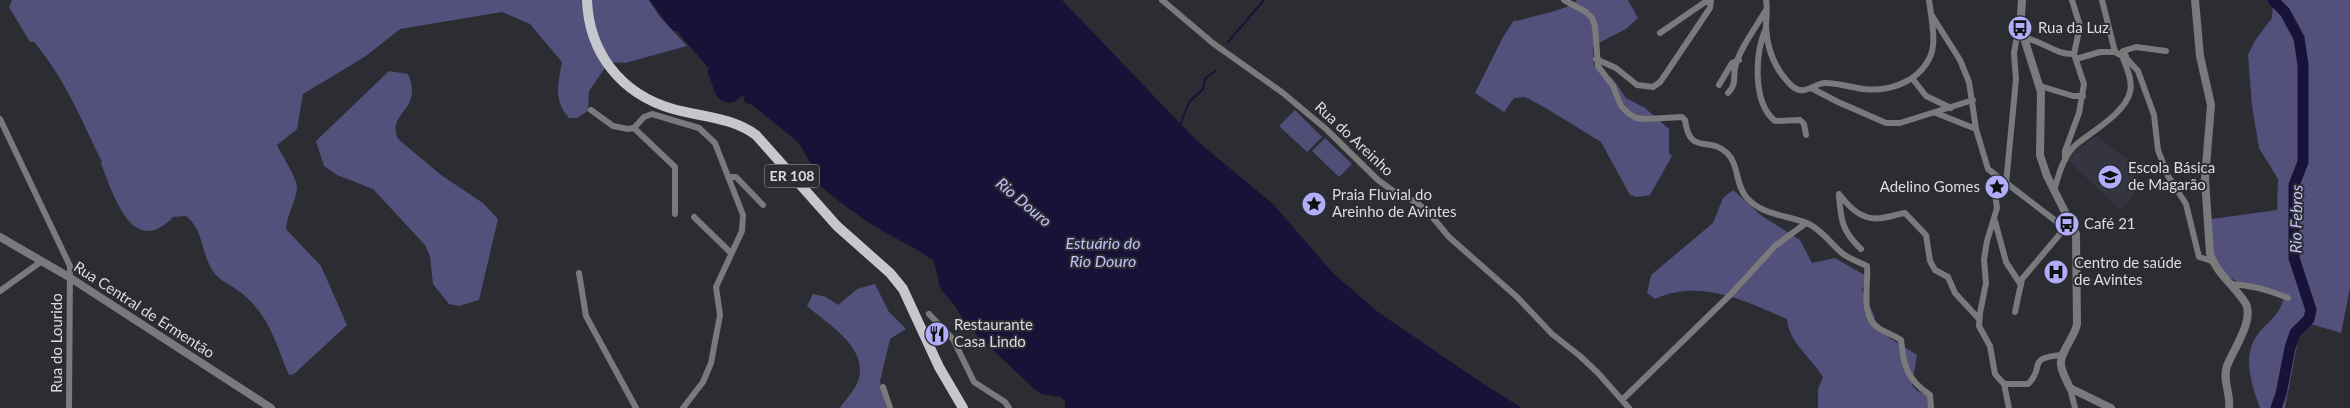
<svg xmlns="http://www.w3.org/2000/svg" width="2350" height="408" viewBox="0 0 2350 408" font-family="Lato,sans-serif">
  <rect width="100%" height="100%" fill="#2c2c33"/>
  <path fill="#353541" d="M2097,136l35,27 4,28 -15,19 -53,-50 10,-12z"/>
  <path fill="#504d76" d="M1295,110l27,27 -15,15 -28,-26z
    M1325,138l27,26 -13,13 -27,-26z"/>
  <path fill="#53507c" d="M12,0h637l11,17 27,29 -62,17 -16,-1 -20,29 -1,20 -11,7h-8c-16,-18 -11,-34 -7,-56l-32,-38 -28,-12 -102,17 -34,27 -63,38 -6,35 -20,16c4,9 20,33 20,42 -1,15 -10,27 -11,42l35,37 26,59 -53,49 -5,1c-13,-30 -18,-56 -44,-79 -8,-8 -20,-12 -28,-20 -17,-18 -11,-44 -31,-60l-13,1c-41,43 -60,-24 -72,-53l1,-2c-20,-41 -38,-85 -68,-120h-4l-21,-35z
    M1577,0h51l10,18 -12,11 -33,17 1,19 19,14 13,19 19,10 24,21v24l3,3 -22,39 -13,2 -7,-2 -29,-53 -57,-35 -19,-10 -11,1 -10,14 -29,-19 28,-56 11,-17 2,1c13,-4 54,-11 61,-21z
    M2273,0h77v288l-9,45 -30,-9 -10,1 -16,83h-25c-8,-23 -19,-52 -2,-74 12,-15 22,-18 26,-38 -25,-6 -63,-12 -70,-41 -3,-11 -2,-24 -2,-36l65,-9 1,-31 -19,-31 -7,-42 -4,-51 8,-16 16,-21z
    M389,71l19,3c16,38 -22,37 -10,65l43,36 42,28 15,16 -19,81 -20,6 -10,-2 -16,-20 -3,-28 -5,-11 -52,-56 -36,-14 -13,-9 -8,-25z
    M1733,190l29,26 38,24 12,23 23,-5 33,19 -6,13 12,25 3,15 40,25 -5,30 5,6 11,4 1,13h-111v-19l5,-12c-12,-20 -34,-34 -36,-58 -41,-18 -88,-41 -132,-20l-8,-6 4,-18 62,-52 10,-25z
    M875,284l14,28 17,17 -16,10 -10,42 6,27h-46c5,-8 17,-20 19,-30 8,-32 -32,-54 -52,-72l6,-12 13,3 12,8 19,-16z"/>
  <path fill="#181238" d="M649,0h413l134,140 77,64 60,69 45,39 107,73 37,23h-457v-6l-4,-5 -20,-3 -8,-6 -68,-65 -10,-17 -15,-18 -6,-27c-19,-14 -39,-22 -58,-34 -18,-11 -47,-33 -63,-47l1,-11 -16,-27 -47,-38 -6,-1 -2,-8c-3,1 -6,6 -9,7 -21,5 -20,-20 -27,-30l2,-3 -32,-38h-4z"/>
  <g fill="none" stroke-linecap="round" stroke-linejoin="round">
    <path stroke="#181238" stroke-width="2" d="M1228,42l36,-42
      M1180,125l9,-23 14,-13 2,-10 11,-9"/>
    <path stroke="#181238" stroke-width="11" d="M2273,0l12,12 14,26 4,27v97l-9,23v73l17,52 -2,9 -14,14 -5,15 -9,46 -5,14"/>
    <path stroke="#7a7a7d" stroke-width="6" d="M1162,0l52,44 69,49 43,36 52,51 18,13 20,9 13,11 20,24 68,60 35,37 28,22 18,17 31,35
      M1564,0l22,12 6,6 3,8 3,40 15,20 8,20 7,7 8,5 10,1 36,-2 3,3c5,37 24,15 42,33 12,11 8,32 20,45 16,18 42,17 62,26 14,7 22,20 34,30 7,5 16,8 24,12 2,19 -8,51 13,63 7,4 14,6 21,11 3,28 6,39 29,55l1,13
      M1766,0c2,9 0,18 0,27 1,20 8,40 22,55 15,18 25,1 37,1 13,0 25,4 38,6 24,3 54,-6 66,-30 7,-13 4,-30 2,-45
      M1929,0l2,14 29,46 9,22 7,47 12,40 77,59 8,-1
      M2102,0l13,52
      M1766,28c-11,25 -14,74 9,93l25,-1 4,4 2,11
      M1660,33l48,-33
      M2024,38c18,2 31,17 50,16
      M2126,56l-3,-5 13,-4 30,4
      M1596,59l20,9 21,17 16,2 7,-5 7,-10 43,-64 1,-8
      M2076,59l24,-7h15l11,6 12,13 16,44 4,35 10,26 18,28 13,53 13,4
      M1912,78l14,18 25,12
      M1719,85l13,-22 7,-3
      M2040,86l33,10h10
      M1811,88l27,14 48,21h14l73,-23
      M1728,93c9,-9 5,-15 7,-25 4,-19 22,-42 31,-58
      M591,110l22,16 15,3 6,-1 10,-11 8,-3 47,14 16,15 28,72 -1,16 -26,56 4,28 -9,48 -8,19 -20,26
      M1936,113l40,16
      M0,119l70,147 -1,142
      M634,128l41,39v47
      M2065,160v-9l14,-38 5,-29 -10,-30 6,-28 -8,-26
      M728,177h8l27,28
      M2006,184l10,-105 -2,-26 6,-34
      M2054,191c5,-17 9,-36 24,-48 15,-12 47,-30 52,-51 3,-12 -4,-25 -8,-37
      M1839,194c11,14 23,27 43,24 8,-1 15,-4 23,-5l21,22 4,26 5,9 13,7 7,16 24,26
      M1839,196c2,25 3,35 22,53
      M694,217l37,36
      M1995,221l11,41 15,23
      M579,273l7,43 50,92
      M2230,284c22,1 38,6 58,14
      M0,291l42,-30
      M2015,312l7,-33 43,-51
      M929,314l24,25 21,43 31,20 4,6
      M2004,384l-9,-10 -5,-28 -11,-20 1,-13 6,-30 -2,-23 3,-19 10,-33 -2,-14 11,-10
      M2004,384h24c18,-17 -3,-26 34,-29
      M2004,384l5,24
      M883,387l7,21
      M2070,388l5,20
      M1622,400l109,-106 44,-48 31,-23"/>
    <path stroke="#7a7a7d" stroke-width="8" d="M2022,0l-1,16 3,22 17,54 -1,63 7,21 29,58 1,90c-2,13 -18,29 -16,41 1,8 6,16 9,23l41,20
      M2195,0l5,56 11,49 -6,74 5,75c7,20 25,32 36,50 8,17 -13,46 -19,62 -5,14 4,28 2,42
      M0,237l69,40 202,131"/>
    <path stroke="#c6c6cd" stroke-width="10" d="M587,0c2,53 34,94 86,109 29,8 58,8 83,26l81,91 53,47 13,16 36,78 24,41"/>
  </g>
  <defs>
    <symbol id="bus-disc" viewBox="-11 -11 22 22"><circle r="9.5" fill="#b2adf9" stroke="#2c2c33"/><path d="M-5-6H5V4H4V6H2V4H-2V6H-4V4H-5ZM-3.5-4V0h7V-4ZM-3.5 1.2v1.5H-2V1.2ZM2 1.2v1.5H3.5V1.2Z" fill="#111"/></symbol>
    <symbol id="school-disc" viewBox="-11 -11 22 22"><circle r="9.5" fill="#b2adf9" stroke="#2c2c33"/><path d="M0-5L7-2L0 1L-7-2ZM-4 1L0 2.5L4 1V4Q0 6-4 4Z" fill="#111"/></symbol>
    <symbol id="sight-disc" viewBox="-11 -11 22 22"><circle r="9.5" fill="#b2adf9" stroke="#2c2c33"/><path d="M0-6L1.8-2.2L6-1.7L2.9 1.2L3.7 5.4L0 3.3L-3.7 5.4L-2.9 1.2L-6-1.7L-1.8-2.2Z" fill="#111"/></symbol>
    <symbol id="hospital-disc" viewBox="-11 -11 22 22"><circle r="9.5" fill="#b2adf9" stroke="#2c2c33"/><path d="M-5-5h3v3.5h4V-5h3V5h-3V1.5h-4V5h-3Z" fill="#111"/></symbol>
    <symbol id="restaurant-disc" viewBox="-11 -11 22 22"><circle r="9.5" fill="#b2adf9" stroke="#2c2c33"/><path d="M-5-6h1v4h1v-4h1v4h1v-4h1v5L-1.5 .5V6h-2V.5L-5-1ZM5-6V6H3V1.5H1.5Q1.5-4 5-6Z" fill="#111"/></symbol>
  </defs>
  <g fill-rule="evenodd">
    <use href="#bus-disc" x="2006" y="14" width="28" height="28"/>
    <use href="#school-disc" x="2096" y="163" width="28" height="28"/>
    <use href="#sight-disc" x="1983" y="173" width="28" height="28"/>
    <use href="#sight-disc" x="1300" y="190" width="28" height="28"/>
    <use href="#bus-disc" x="2053" y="210" width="28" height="28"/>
    <use href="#hospital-disc" x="2042" y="258" width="28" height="28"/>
    <use href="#restaurant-disc" x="923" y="320" width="28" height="28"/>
  </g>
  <g text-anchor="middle" stroke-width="4" stroke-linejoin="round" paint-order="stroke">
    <rect fill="#2c2c33" stroke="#a7a7ac" stroke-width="1" x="764.5" y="164.5" width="55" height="23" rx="4"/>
    <g font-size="14" font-weight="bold" fill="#dcdce0">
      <text x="792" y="181">ER 108</text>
    </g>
    <g font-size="15" fill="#dcdce0" stroke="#2c2c33" text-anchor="start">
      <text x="2038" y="33">Rua da Luz</text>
      <text x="2128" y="173">Escola Básica<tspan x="2128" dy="17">de Magarão</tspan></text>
      <text x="1980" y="192" text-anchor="end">Adelino Gomes</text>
      <text x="1332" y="200">Praia Fluvial do<tspan x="1332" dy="17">Areinho de Avintes</tspan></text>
      <text x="2084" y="229">Café 21</text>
      <text x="2074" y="268">Centro de saúde<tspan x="2074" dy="17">de Avintes</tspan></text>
      <text x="954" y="330">Restaurante<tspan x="954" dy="17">Casa Lindo</tspan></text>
    </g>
    <g font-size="15" fill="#dcdce0" stroke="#2c2c33">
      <text transform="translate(1354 139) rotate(43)" y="5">Rua do Areinho</text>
      <text transform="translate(144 310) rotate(33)" y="5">Rua Central de Ermentão</text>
      <text transform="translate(57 343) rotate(-90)" y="5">Rua do Lourido</text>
    </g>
    <g font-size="16" font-style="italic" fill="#c3c0fa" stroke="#2c2c33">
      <text transform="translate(1024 202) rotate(40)" y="6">Rio Douro</text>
      <text transform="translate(2296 219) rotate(-89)" y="6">Rio Febros</text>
      <text x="1103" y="249">Estuário do<tspan x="1103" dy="18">Rio Douro</tspan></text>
    </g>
  </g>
</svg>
